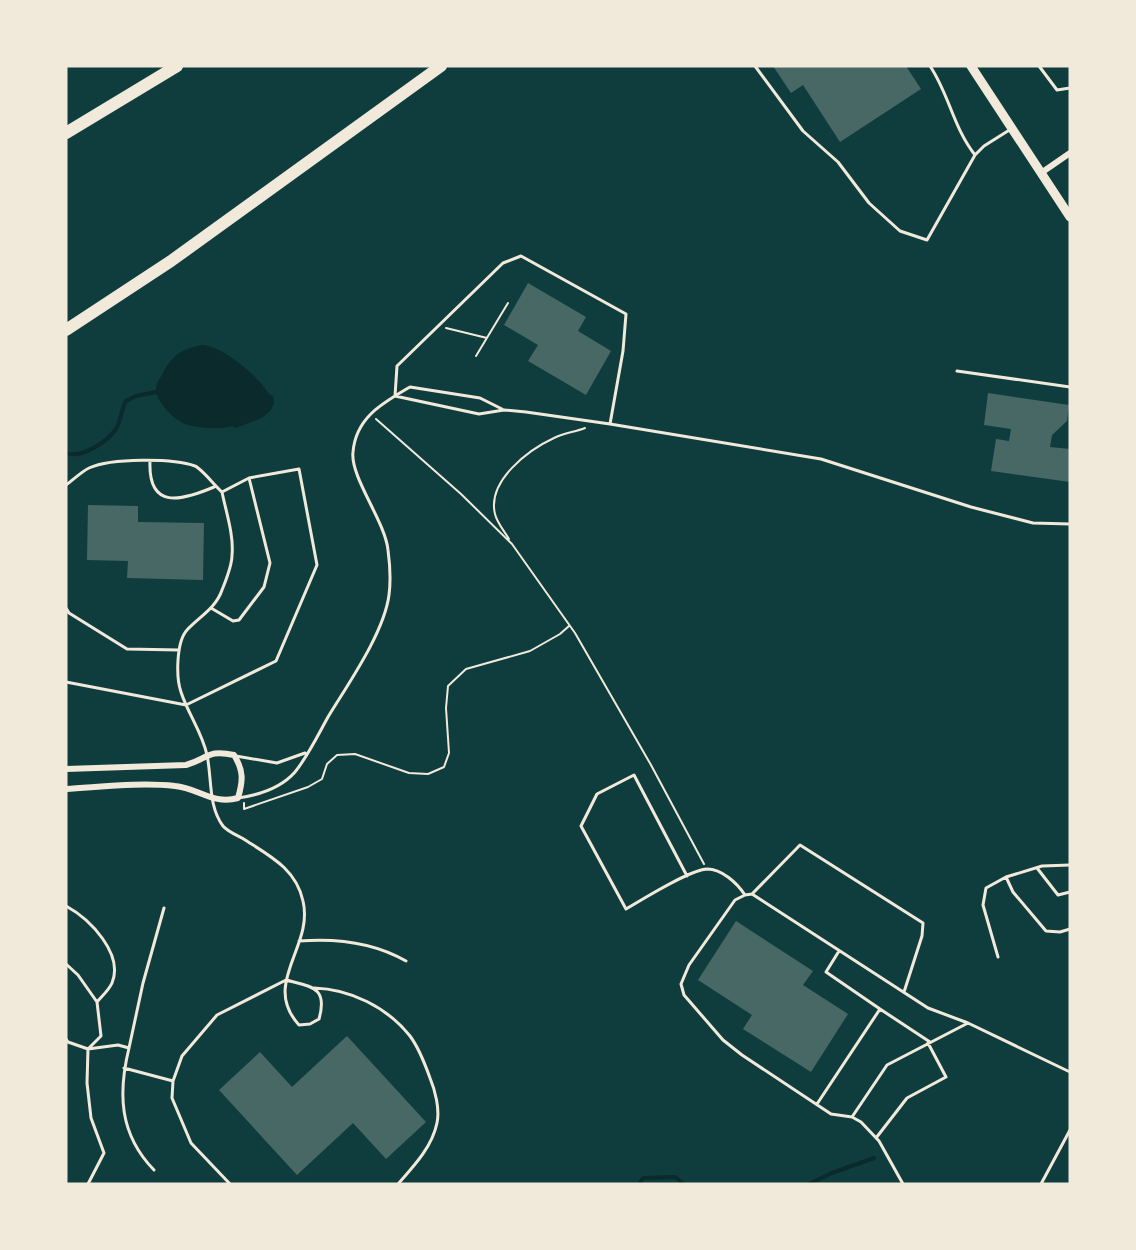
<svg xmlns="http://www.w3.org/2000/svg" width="1136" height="1250" viewBox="0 0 1136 1250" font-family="'DejaVu Sans',sans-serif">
  <rect width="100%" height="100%" fill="#0f3d3e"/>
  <path fill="#0a2a2b" d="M203,345c19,2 44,23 57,37 5,5 6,11 13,14l1,7 -3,7 -9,8 -26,10 -4,-2c-13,4 -34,2 -47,-2 -11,-4 -29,-23 -29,-34 0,-8 4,-11 7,-17 9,-18 20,-25 40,-28z"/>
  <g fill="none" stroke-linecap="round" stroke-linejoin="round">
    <path stroke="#0a2a2b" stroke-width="4" d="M66,453c15,6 41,-11 50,-24 5,-8 5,-20 10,-28l10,-5 20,-4
      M639,1184l4,-6 32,-1 9,7
      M809,1184l23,-11 42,-15"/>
  </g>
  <path fill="#486865" d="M773,66h133l15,23 -81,53 -37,-57 -12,8z
    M528,283l58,34 -8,14 33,20 -25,44 -58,-34 10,-16 -34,-20z
    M988,393l81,12 -2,16 -15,14 -2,12 20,2v33l-79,-11 5,-32 13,2 2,-12 -27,-4z
    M88,505l50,1v16l66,1 -1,57 -76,-2 1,-17 -41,-1z
    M736,921l77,50 -10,14 45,29 -37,58 -68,-43 9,-14 -54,-35z
    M347,1036l79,86 -40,37 -33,-36 -56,52 -78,-85 41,-38 32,35z"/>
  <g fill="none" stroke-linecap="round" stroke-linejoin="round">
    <path stroke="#f1e9da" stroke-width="2" d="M446,328l41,10
      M476,356l32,-53
      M376,419l85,75 51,50 63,89 76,132 53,99
      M509,539c-4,-7 -12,-16 -14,-25 -8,-33 33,-64 59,-76 10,-5 21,-6 31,-10
      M244,803v6l64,-22 14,-8 5,-15 10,-9 18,-1 54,19 19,1 16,-7 5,-14 -3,-45 2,-22 18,-17 64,-18 30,-17 9,-8"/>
    <path stroke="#f1e9da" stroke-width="3" d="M755,66l48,65 35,31 31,41 31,28 27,9 48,-85 9,-9 27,-17
      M930,66c19,28 23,61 45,89
      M1039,66l18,24 13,-2
      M957,371l113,16
      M395,396l84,18 25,-4 22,2 84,12 211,35 150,48 62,16 37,1
      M395,396l2,-30 106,-103 18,-7 105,58 -3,37 -13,73
      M150,461c-2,49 31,40 64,26
      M66,485c7,-5 15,-13 23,-17 22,-10 84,-10 106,-2 6,2 20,20 27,26l27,-14 21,85 -6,24 -25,33 -6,1 -22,-13
      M66,608l3,5 58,36 52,1
      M66,682l120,23 90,-44 41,-96 -18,-96 -50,9
      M236,756l41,7 28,-10
      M238,798c21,-3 43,-10 57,-26 13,-16 23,-37 33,-55 20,-33 56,-84 61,-122 2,-15 1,-30 -1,-45 -3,-29 -38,-73 -35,-98 3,-35 30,-49 57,-65l70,11 22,11
      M1037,868l21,27 12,-3
      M687,876l-53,-101 -37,19 -16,32 45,83c17,-10 63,-39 81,-40 15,0 30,14 38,26
      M1006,877l36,-11 28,-1
      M752,894l48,-49 123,78 -1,13 -18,56
      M66,906c24,13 58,48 46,77 -3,7 -10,13 -15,19
      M299,941c38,-3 74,1 107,20
      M998,957l-15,-52 3,-17 20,-11 7,15 33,39 14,1 10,-3
      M66,964l12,11 19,27 4,34 -13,13 30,-4 11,3 14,-65 21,-75
      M314,988c36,1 73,19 96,48 9,12 15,28 20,42 5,12 10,31 7,45 -5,24 -23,43 -39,61
      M880,1009l50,33
      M66,1039l2,3 20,7 -1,34 4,35 13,35 -16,31
      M129,1048c-11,45 -10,86 25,122
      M124,1068l49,13 9,-25 35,-41 69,-35c26,7 42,7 33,39l-9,5 -11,1c-38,-42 15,-78 4,-124 -7,-33 -35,-46 -61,-63 -6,-3 -15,-7 -19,-12 -15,-20 -11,-48 -16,-71 -5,-23 -19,-41 -26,-63 -5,-14 -5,-50 6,-62 12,-13 29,-22 35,-40 4,-10 10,-24 10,-35 2,-20 -6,-43 -10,-63
      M173,1081l-1,17 19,45 39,41
      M817,1104l63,-95 -54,-37 13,-21
      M852,1117l35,-52 81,-42
      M876,1138l31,-40 39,-21 -18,-34
      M903,1184l-24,-43 -18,-19 -9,-5 -21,-3 -89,-59 -19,-15 -39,-45 -3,-11 8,-19 46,-65 10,-5 7,-1 176,114 40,15 102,49
      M1041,1184l29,-54"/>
    <path stroke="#f1e9da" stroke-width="6" d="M1041,173l29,-20
      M66,769l120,-4c22,-6 21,-16 48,-10 10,16 9,26 4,43 -25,7 -40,-10 -63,-12 -35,-4 -74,1 -109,3"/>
    <path stroke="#f1e9da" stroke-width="9" d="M971,66l99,151"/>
    <path stroke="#f1e9da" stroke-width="12" d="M66,133l111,-67
      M66,330l105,-69 270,-195"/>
  </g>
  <rect width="1136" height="1250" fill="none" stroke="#f1e9da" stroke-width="135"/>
</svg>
